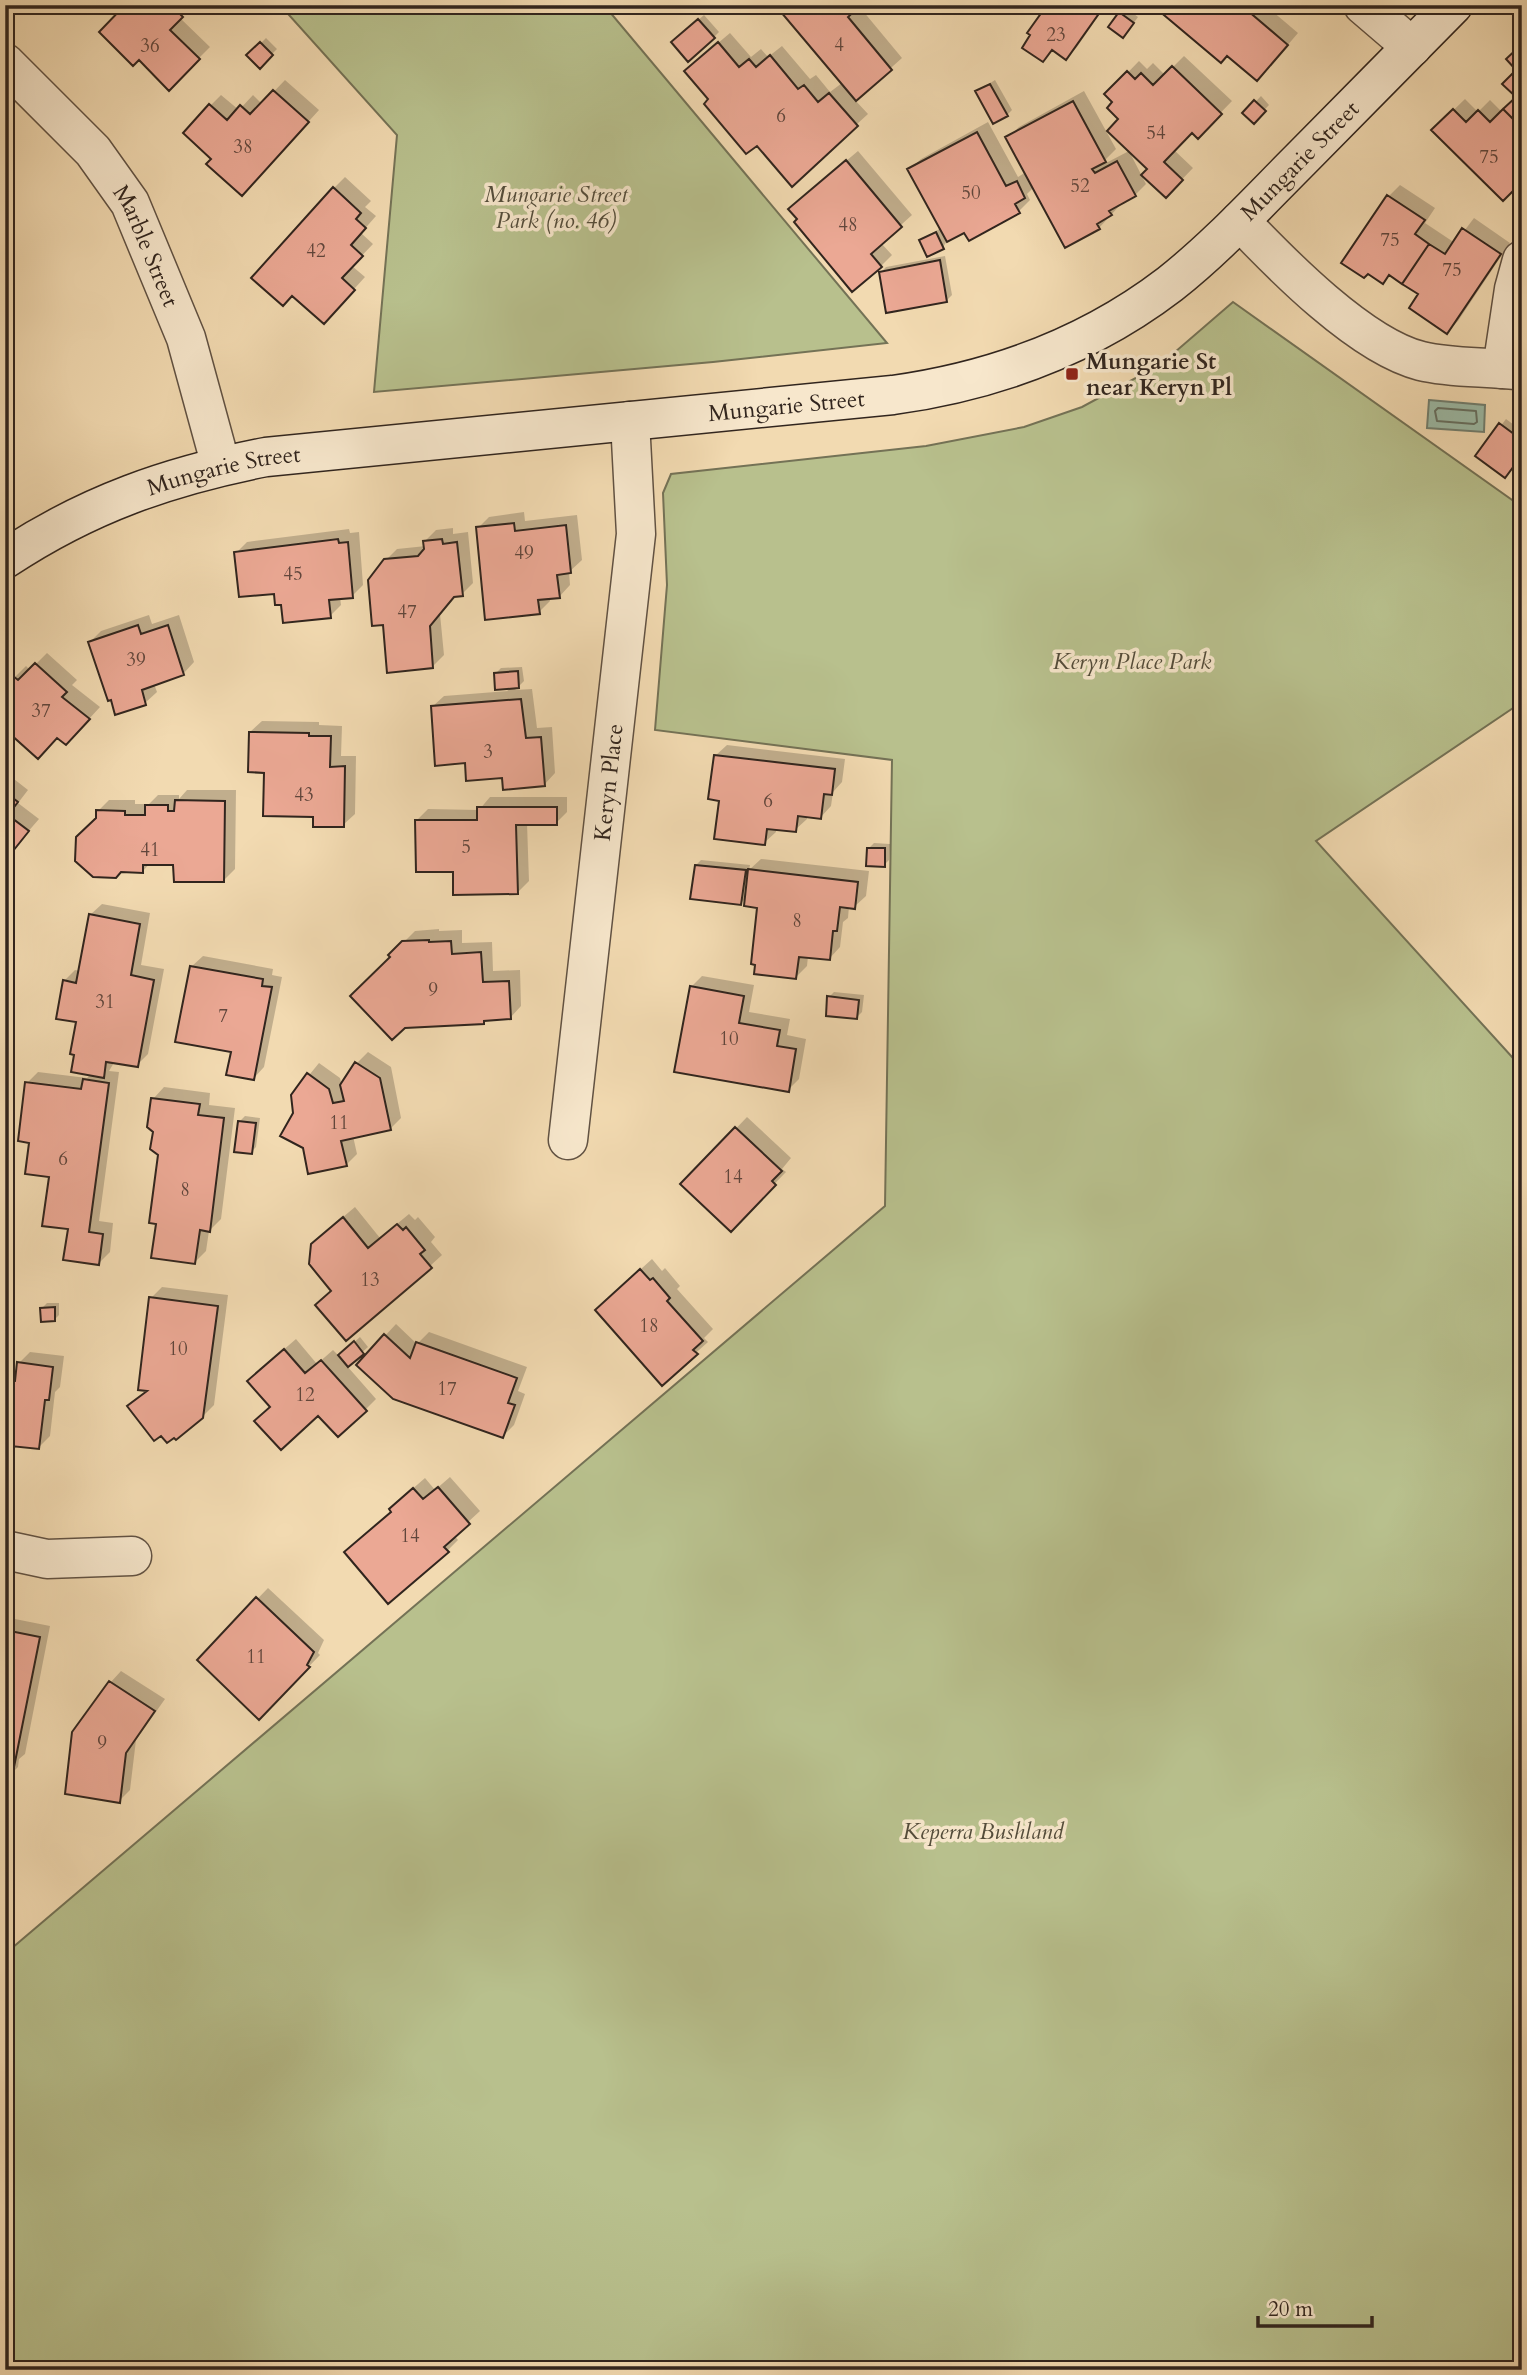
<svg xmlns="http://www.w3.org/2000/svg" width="1527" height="2375" viewBox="0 0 1527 2375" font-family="Cardo,serif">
  <rect width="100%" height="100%" fill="#f2dab1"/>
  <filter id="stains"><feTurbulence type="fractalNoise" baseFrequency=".00286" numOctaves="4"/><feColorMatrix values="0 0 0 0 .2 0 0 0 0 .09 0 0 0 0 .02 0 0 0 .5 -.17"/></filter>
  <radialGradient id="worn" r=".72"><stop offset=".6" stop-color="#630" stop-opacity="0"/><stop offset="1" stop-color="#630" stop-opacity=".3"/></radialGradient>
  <path fill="#b8c08d" stroke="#747256" stroke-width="2" d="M280,5h324l283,338 -174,19 -339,30 23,-257z
    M1233,302l289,205v195l-206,139 206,227v1302h-1517v-416l880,-748 7,-446 -237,-30 12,-145 -4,-92 8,-19 255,-28 98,-19 58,-20 78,-42z"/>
  <path fill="#9cbba7" stroke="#717f70" stroke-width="2" d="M1429,400l56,5 -1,27 -57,-4z"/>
  <path fill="#0003" d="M127,5h65l-12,13 30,29 -41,41z
    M778,5h80l44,53 -47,42 13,14 -12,11 -99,18 -47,-44 -12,-39 32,-27 21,24 10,-8 7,8 14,-11 28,33 6,-4 14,17 12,-9z
    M977,5h14l-5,5z
    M1049,5h57l-29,42 -11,11 -12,-9 -11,11z
    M1154,5h111l33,28 -30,35 -40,-14z
    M1126,8l12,9 -10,14 -7,-18z
    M704,15l15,17 -5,5h-35z
    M266,38l11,11 -17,17 -11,-11z
    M1522,46v134l-89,-50 32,-31 13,13 12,-12 12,12 16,-15z
    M1184,56l48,45 -34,35 -6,-5 -19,18 20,19 -27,28 -45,-77 -6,-17 -8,-8 32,-33 8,8 6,-6 12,12z
    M285,80l34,30 -66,73 -40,-25 -3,-52 11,-11 18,15 14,-15 9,9z
    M995,80l17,30 -5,5 -29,-24z
    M1084,91l32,58 -11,11 1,3 23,-12 17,33 -11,11 -13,8 -23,25 -65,-41 -7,7 3,6 -11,11 -50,28 -4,-9 -18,11 -4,6 -22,-7 20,-12 -32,-58 12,-11 67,-37 30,55 8,-5 -19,-34 12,-11z
    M1261,96l8,9 -15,16 -9,-8z
    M858,151l54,64 -31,28 11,12 -11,11 -79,-68z
    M345,177l26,24 -6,6 11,9 -15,17 12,11 -21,22 13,11 -30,33 -1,-122z
    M1400,185l35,23 -10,15 30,20 19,-25 36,25 -52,78 -11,11 -26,-38 -31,-20 -8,8 -14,-10 -25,-10 46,-66z
    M945,256l7,39 -5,5 -66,-28 5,-5z
    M1506,419l16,12v24l-17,21 -27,-20z
    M524,512l1,9 52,-6 5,45 -13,12 1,13 -11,12h-9v4l-11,11 -61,-84 11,-11z
    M453,528v6l15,-2 5,51 -11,11 -6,1 -16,19 4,41 -11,11 -49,-43 2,-63 11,-11 29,-3 -1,-5 11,-11z
    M349,529l1,4 9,-1 4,53 -11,11 -12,1 1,8 -11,11 -48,-13 -7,-11 -39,-39 11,-11z
    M149,615l3,9 27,-9 15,47 -11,12 -29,10 3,8 -12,11 -55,-61 11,-11z
    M47,653l30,27 -5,5 28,22 -23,25 -72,-45 21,-21 4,4z
    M522,667l2,14 -9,9 17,-1 5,39 15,-1 3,46 -11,12 -40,-9 -38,-15 -34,-54 12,-11 64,-5 -12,-18 5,-5z
    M262,721l57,1v3l23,1 -1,30h15l-1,58 -12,11 -28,-10 -65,-83z
    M727,745l118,14 -3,23 -9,10 -2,14 -11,12 -13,-2v3l-12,11 -19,-2v4l-12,11 -49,-87z
    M5,772l23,18 -10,13 21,16 -26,30 -8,-5z
    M187,790h49l-1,79 -11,11 -49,-17h-25l-7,8 -45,-53v-7l11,-11h26v4h14l9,-9h21v4z
    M490,797h77v15l-11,11h-29l2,58 -11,11 -102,-71 12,-12 51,1z
    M874,843l16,1 -1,16 -5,5 -15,-17z
    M761,859l108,12 -3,25 -12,11 -5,-1 -1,12 -5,4 -3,25 -11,12 -21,-3 -1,10 -11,11 -37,-71 -12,-9 -6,6 -45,-38 5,-5 49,5 -1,5z
    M102,904l48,9 -9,52 23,4 -16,85 -11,11 -22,-4 -6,10 10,1 -20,149 14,2 -3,29 -11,11 -29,-35 -19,-53 -20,-34 -4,-58 11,-11 49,6 4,-4 -13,-53 -14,-40 11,-11 5,1 10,-56z
    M439,929v2l23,-1v13l30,-1 1,29 27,-1 1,36 -11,12 -23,1 -4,4 -92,-68 24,-24z
    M203,956l70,13 -1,6 10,2 -18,90 -11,12 -20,-29 -42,-83z
    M702,976l52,9 -5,27 41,7 -3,16 19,4 -7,40 -11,11 -97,-103z
    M834,992l30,3 -2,17 -5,5 -28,-20z
    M368,1052l23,15 10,51 -11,11 -37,7 4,18 -11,11 -51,-52 -3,-17 27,-33 21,15 2,8 15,-23z
    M164,1087l46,6 -1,12 26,3 -14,111 -12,12 -3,20 -11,11 -37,-40 2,-68 -5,-22 -2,-33z
    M245,1116l15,2 -4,29 -5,5 -11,-31z
    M747,1117l44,41 -9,11 4,3 -55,57 -48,-45z
    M355,1207l25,31 29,-24 6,6 3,-3 17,20 -4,5 11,13 -12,11 -97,24 -9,-57z
    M652,1259l10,12 3,-3 15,18 -3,3 36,40 -9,9 4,4 -46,41 -54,-84z
    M162,1287l66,8 -14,110 -12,12 -28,18 -44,-29 18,-16 3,-92z
    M47,1303h12v12l-5,5 -12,-12z
    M396,1324l21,20 12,-12 98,35 -9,24 7,3 -11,31 -11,11 -145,-71z
    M360,1337l8,10 -21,19 29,33 -11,11 -47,3 -47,-7 -11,-36 36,-31 21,25 16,-14 6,6z
    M30,1352l34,4 -4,31 -5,5 -5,44 -12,12 -20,-3 -9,10 -4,-1v-86l13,2 1,-7z
    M450,1477l30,34 -26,24 4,5 -11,11 -54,-40 9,-13 23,-20 10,12z
    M268,1588l56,52 -6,13 2,2 -61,63 -60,-58z
    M10,1618l40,8 -25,128 -6,5 -1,8 -11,11 -2,-155z
    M121,1671l44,28 -29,41 -6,50 -11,11 -9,-118z
    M5,1859h6l-1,56 -5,4z"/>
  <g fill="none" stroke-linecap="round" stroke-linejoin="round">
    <path stroke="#667062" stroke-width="2" d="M1438,408l38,3 1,11 -3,2 -37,-3 -2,-10z"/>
  </g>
  <path fill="#eba894" stroke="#31251e" stroke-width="2" d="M125,5h46l12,12 -13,13 30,29 -31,32 -30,-31 -6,6 -34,-34z
    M775,5h86l-13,12 44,53 -36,31z
    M1047,5h58l-39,55 -14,-10 -9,12 -21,-14 8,-13 -3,-2z
    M1152,5h89l47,40 -31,36 -30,-25 -6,7z
    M1119,12l15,11 -11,15 -15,-11z
    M698,19l17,19 -27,24 -17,-20z
    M260,42l13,13 -13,14 -14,-14z
    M718,42l21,25 10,-8 7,8 14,-12 28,34 6,-4 14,17 11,-9 29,33 -66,61 -35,-41 -11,8 -42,-50 4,-5 -24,-28z
    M1522,44v84l-19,-19 13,-12 -14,-13 14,-14 -10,-11z
    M1172,66l50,48 -24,25 -6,-6 -28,29 19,18 -17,18 -25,-23 6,-6 -40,-38 11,-12 -11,-11 5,-6 -8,-8 23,-23 8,8 6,-6 12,12z
    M990,84l18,32 -15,8 -18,-33z
    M273,90l36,32 -67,74 -36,-32 5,-5 -28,-26 26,-29 18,16 13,-15 10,9z
    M1254,100l12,11 -12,13 -12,-11z
    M1073,101l33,61 -14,7 3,4 22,-12 19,35 -27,15 3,4 -15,9 3,5 -35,19 -60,-111z
    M1453,109l13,13 12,-12 12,12 13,-13 19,19v54l-19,19 -72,-71z
    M977,132l29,54 11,-5 8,17 -10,6 5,9 -51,28 -5,-8 -17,9 -40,-73z
    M846,160l56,67 -31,27 11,13 -30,25 -58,-70 3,-3 -9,-10z
    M333,187l28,26 -5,6 10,9 -15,17 12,11 -21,22 13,12 -31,34 -32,-28 -9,10 -32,-28z
    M1387,195l38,25 -10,14 14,10 -27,40 -13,-9 -6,9 -15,-10 -4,4 -23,-15z
    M1462,228l39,26 -54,80 -38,-26 9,-14 -16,-10 27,-40 16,10z
    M936,232l8,17 -17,8 -8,-17z
    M940,260l7,42 -61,11 -7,-41z
    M1499,423l23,17v15l-17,23 -30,-22z
    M514,523l1,8 51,-6 5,48 -14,2 3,23 -22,2 2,14 -55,6 -9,-93z
    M338,539l1,4 9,-1 5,56 -24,2 2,18 -48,5 -2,-18h-6l-1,-11 -35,3 -5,-45z
    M442,539l1,5 14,-2 6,54 -9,1 -24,29 3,42 -46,5 -4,-48 -11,1 -4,-46 16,-21 34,-3 6,-7 -1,-8z
    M138,625l3,9 27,-9 16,50 -42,15 4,15 -31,10 -4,-15 -3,1 -20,-59z
    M35,663l32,29 -5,5 28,22 -24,26 -9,-7 -19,21 -28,-25 -5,5v-54l8,-9 5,4z
    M518,671l1,17 -24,2 -1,-17z
    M521,699l5,39 15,-1 4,49 -42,4 -1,-12 -36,3 -1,-18 -30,3 -4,-60z
    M249,732l60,1v3h22l-1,31 15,-1 -1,61h-31v-10l-50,-1 1,-43 -16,-1z
    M714,755l121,14 -3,26 -8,-1 -3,25 -23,-3 -2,16 -29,-3 -2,16 -51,-6 5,-38 -11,-2z
    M5,792l13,10 -10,13 21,16 -16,20 -8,-5z
    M175,800l50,1 -1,81h-50l-1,-17h-30v8l-22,-1 -5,6 -23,-1 -18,-16 1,-24 20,-19v-8l29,1v4h20v-10h23v6h6z
    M477,807h80v18h-41l2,69 -65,1v-23h-37l-1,-52h62z
    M867,848h18v19l-19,-1z
    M695,865l51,5 -5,35 -51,-6z
    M748,869l110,13 -3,27 -15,-2 -3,24h-4l-3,29 -31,-3 -3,22 -42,-5 1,-9 -4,-1 6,-56 -13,-2z
    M89,914l51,10 -9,51 23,5 -16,87 -32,-5 -2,16 -33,-6 3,-17 -4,-1 6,-32 -20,-3 7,-39 13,3z
    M429,940v2l22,-1 1,13 29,-2 2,30 26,-1 2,38 -27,2v3l-79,4 -13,12 -42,-44 40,-39 -2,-2 14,-14z
    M190,966l73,13 -1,7 10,1 -18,93 -28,-5 5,-23 -56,-10z
    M690,986l54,10 -5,27 41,7 -3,16 19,3 -7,43 -115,-20z
    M827,996l32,4 -2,19 -31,-3z
    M355,1062l25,16 11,52 -50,11 6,25 -39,8 -5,-26 -23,-12 13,-23 -2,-18 16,-22 22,16 4,14 11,-2 -4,-16z
    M83,1079l26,4 -20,149 14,2 -4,31 -36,-5 5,-31 -26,-3 7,-49 -24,-3 4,-31 -11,-2 7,-59 56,7z
    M151,1098l49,6 -2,11 26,3 -14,114 -10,-2 -5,34 -44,-6 5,-34 -7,-1 9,-68 -8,-6 3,-17 -6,-5z
    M238,1121l18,2 -4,31 -18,-2z
    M735,1127l47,44 -10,10 4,4 -45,47 -51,-48z
    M343,1217l25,31 29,-24 6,6 3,-3 19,23 -5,4 12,14 -86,73 -31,-36 16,-14 -22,-27 2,-20z
    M640,1269l10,11 3,-2 17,20 -3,3 36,40 -10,9 5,4 -36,32 -67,-76z
    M149,1297l69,9 -15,112 -27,22 -2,-2 -7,5 -6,-7 -7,5 -27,-35 20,-15 -9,-1z
    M55,1307v14l-14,1 -1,-14z
    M384,1334l26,24 6,-16 101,36 -9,25 7,2 -12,33 -110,-39 -37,-34z
    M354,1341l10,13 -16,13 -10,-12z
    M284,1349l21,24 16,-13 46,51 -29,26 -20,-21 -37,34 -27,-29 16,-14 -23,-26z
    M17,1362l36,5 -4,33h-4l-6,49 -28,-3 -2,11 -4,-1v-76l10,1z
    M438,1487l32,37 -26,23 5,5 -61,52 -44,-52 47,-40 -2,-3 24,-21 10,11z
    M256,1597l58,55 -7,13 3,2 -51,53 -62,-60z
    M5,1630l35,7 -26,130 -4,-1 -3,14h-2z
    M109,1681l46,30 -29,42 -6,50 -55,-9 7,-62z"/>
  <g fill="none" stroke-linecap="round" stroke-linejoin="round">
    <defs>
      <g id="street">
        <path d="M1363,5l49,42"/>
        <path id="s1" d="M5,63l88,88 37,52 56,135 35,128"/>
        <path d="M1240,221c42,44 121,125 181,140 33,8 67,5 101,10"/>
        <path d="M1502,369l12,-80 8,-29"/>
        <path id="s2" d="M568,1140l68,-606 -6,-113"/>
        <path d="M5,1550l42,9 85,-3"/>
      </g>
      <g id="secondary">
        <path id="s3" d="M5,559c83,-55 164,-83 261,-102l627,-62c100,-14 196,-49 277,-111 47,-37 88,-82 130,-124 51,-52 102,-103 153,-155"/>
      </g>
    </defs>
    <use href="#street" stroke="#615243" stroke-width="41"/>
    <use href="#secondary" stroke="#31251e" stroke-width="41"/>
    <use href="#street" stroke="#f7e7cc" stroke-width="38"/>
    <use href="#secondary" stroke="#f7e7cc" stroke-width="38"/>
  </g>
  <rect fill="#8f2418" stroke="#f7e7cc" stroke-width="2.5" x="1065" y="367" width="14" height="14" rx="3.5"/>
  <g text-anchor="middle" stroke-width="7" stroke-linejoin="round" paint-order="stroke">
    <g font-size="19" fill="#60463c">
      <text x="1056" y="41">23</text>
      <text x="839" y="51">4</text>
      <text x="150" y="52">36</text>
      <text x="781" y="122">6</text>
      <text x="1156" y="139">54</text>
      <text x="243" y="153">38</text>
      <text x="1489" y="163">75</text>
      <text x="1080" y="192">52</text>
      <text x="971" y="199">50</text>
      <text x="848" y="231">48</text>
      <text x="1390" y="246">75</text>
      <text x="316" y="257">42</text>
      <text x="1452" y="276">75</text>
      <text x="524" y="559">49</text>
      <text x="293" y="580">45</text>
      <text x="407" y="618">47</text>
      <text x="136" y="666">39</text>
      <text x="41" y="717">37</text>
      <text x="488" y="758">3</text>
      <text x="304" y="801">43</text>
      <text x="768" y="807">6</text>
      <text x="466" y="853">5</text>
      <text x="150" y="856">41</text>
      <text x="797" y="927">8</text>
      <text x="433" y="996">9</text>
      <text x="105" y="1008">31</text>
      <text x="223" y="1022">7</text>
      <text x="729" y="1045">10</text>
      <text x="339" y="1129">11</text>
      <text x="63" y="1165">6</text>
      <text x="733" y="1183">14</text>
      <text x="185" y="1196">8</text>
      <text x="370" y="1286">13</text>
      <text x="649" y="1332">18</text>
      <text x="178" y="1355">10</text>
      <text x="447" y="1395">17</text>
      <text x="305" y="1401">12</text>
      <text x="410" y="1542">14</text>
      <text x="256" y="1663">11</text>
      <text x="102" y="1749">9</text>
    </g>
    <g font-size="23" fill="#31251e" stroke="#f7e7cc">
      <text dy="8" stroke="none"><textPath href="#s3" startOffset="1393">Mungarie Street</textPath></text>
      <text dy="8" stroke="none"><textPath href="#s1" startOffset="234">Marble Street</textPath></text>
      <text dy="8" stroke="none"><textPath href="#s3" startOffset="805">Mungarie Street</textPath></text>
      <text dy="8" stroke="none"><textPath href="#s3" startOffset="238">Mungarie Street</textPath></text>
      <text dy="8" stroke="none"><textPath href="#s2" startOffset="360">Keryn Place</textPath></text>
    </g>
    <g font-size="23" font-style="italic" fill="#534c3a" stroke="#f7e7cc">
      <text x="556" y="202">Mungarie Street<tspan x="556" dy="26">Park (no. 46)</tspan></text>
      <text x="1132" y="669">Keryn Place Park</text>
      <text x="983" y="1839">Keperra Bushland</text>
    </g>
    <g font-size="23" font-weight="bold" fill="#31251e" stroke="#f7e7cc" text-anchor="start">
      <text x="1086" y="369">Mungarie St<tspan x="1086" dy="26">near Keryn Pl</tspan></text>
    </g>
  </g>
  <rect width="1527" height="2375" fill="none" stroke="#f2dab1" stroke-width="28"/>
  <rect x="7" y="7" width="1513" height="2361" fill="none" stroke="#31251e" stroke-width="3.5"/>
  <rect x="14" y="14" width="1499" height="2347" fill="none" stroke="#31251e" stroke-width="2"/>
  <path d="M1258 2316v10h114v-10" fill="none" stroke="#31251e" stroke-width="3.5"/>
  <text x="1268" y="2316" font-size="21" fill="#31251e" stroke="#f7e7cc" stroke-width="5" paint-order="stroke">20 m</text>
  <rect width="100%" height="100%" filter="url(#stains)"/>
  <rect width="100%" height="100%" fill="url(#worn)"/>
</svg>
